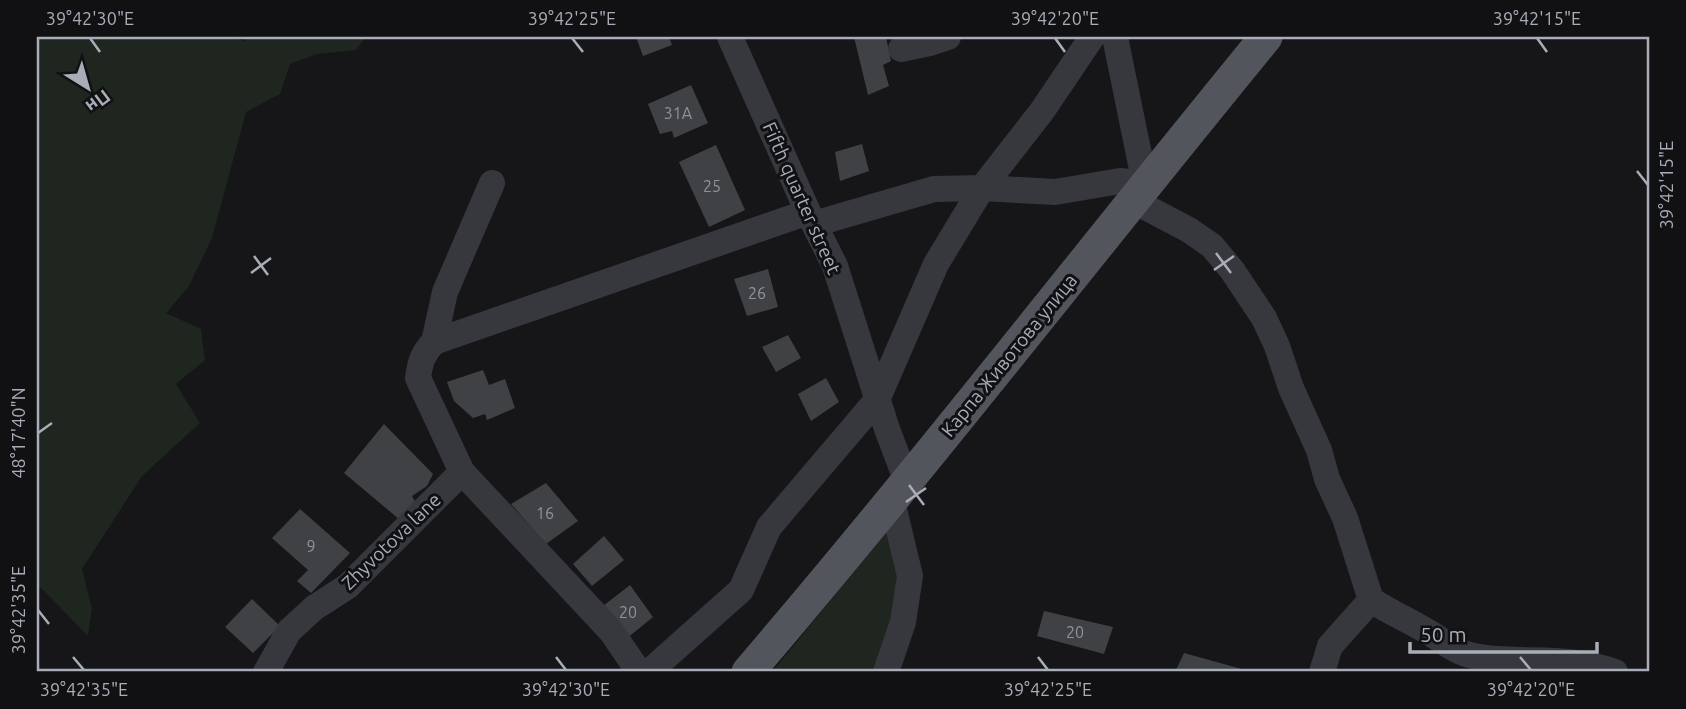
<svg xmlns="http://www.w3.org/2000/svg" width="1686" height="709" viewBox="0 0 1686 709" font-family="Ubuntu,sans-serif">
  <rect width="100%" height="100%" fill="#161618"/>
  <path fill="#1e261f" d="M37,37h194l14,4 2,-4h119l-10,13 -39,4 -27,10 -10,30 -34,18 -34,126 -23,48 -23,27 35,16 4,31 -29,24 24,39 -58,53 -60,93 10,40 -4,27 -47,-48 -4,2z
    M890,528l8,29 -3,52 -19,63h-104z"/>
  <path fill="#404145" d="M636,37h33l3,8 -29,11z
    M854,37h32l5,24 -8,4 6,21 -21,9z
    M691,85l17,38 -34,15 -2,-7 -12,3 -12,-30z
    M862,144l7,27 -29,10 -5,-29z
    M716,145l29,65 -36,17 -30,-65z
    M768,269l10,38 -31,9 -13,-37z
    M788,335l13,23 -25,14 -14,-25z
    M483,370l6,15 16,-6 10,29 -28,12 -2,-6 -12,4 -19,-17 -7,-19z
    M826,378l13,24 -28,19 -13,-27z
    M384,424l49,50 -6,12 -15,10 6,11 -18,13 -56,-47z
    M546,483l32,38 -32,23 -35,-40z
    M300,509l50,44 -39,40 -14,-12 11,-11 -36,-32z
    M604,536l20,24 -32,26 -19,-22z
    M630,585l23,32 -27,22 -23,-33z
    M252,599l28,27 -27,27 -28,-26z
    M1044,611l69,16 -9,27 -67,-18z
    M1184,653l65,18v1h-74z"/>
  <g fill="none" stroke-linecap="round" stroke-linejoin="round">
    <path stroke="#37383d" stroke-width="26" d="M730,37l78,175 27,54 52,163 20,53
      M901,49l29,-6 18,-6
      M1132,200l57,30 23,16 20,24 32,48 13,28 14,42 28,62 8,29 18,39 26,82c20,13 42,22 62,35 20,13 27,20 53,23 44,5 86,-2 129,14
      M814,224l120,-35 48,-1 73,4 65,-11 25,3 -30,-147
      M434,342l11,-50 47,-109
      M266,672l23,-41 25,-23 34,-22 114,-114
      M639,672l-28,-41 -149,-159 -44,-94c2,-16 5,-25 16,-36l374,-130
      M649,672l92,-82 28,-63 108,-127 59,-136 46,-76 60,-77 50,-74
      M886,672l17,-50 7,-46 -18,-75
      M1322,672l8,-26 41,-46"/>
    <path stroke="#53555c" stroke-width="33" d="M748,672c178,-208 345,-424 518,-635"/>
  </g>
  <path fill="none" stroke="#a8adb8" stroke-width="2.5" d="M90,38l10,14M572,38l11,14M1055,38l10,14M1537,38l10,14M1637,171l11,14M1216,253l15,20M254,256l14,19M1214,270l20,-14M251,273l20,-15M38,433l14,-10M909,485l15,20M906,502l20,-14M38,610l11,14M73,657l11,13M556,657l10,13M1038,657l10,13M1520,657l11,13"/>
  <g text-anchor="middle" stroke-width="6" stroke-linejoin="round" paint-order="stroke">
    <g font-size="16" fill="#8e929b">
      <text x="678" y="119">31A</text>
      <text x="712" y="192">25</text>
      <text x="757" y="299">26</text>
      <text x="545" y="519">16</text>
      <text x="311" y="552">9</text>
      <text x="628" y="618">20</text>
      <text x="1075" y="638">20</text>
    </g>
    <g font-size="19" fill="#a8adb8" stroke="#111113">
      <text transform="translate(802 198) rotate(66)" y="7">Fifth quarter street</text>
      <text transform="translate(1009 355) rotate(-51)" y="7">Карпа Животова улица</text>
      <text transform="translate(391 541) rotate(-44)" y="7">Zhyvotova lane</text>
    </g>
  </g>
  <rect width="1686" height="709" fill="none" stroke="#111113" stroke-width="77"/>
  <g transform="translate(88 88) rotate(143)" stroke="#111113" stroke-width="5" paint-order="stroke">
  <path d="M0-5L12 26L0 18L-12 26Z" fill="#a8adb8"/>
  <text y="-10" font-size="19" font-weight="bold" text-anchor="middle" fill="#a8adb8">Пн</text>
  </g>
  <path d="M1410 642v10h187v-10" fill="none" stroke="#a8adb8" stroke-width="3.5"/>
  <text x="1420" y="642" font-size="21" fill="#a8adb8" stroke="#111113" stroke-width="5" paint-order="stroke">50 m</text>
  <rect x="38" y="38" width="1610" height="632" fill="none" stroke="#a8adb8" stroke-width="2.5"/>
  <g font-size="18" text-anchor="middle" fill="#a8adb8">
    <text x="90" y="25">39°42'30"E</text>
    <text x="572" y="25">39°42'25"E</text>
    <text x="1055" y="25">39°42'20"E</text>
    <text x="1537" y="25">39°42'15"E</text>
    <text transform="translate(1667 185) rotate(-90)" y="6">39°42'15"E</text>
    <text transform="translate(19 433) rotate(-90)" y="6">48°17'40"N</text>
    <text transform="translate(19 610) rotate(-90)" y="6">39°42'35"E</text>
    <text x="84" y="696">39°42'35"E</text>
    <text x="566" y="696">39°42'30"E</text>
    <text x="1048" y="696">39°42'25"E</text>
    <text x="1531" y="696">39°42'20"E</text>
  </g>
</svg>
